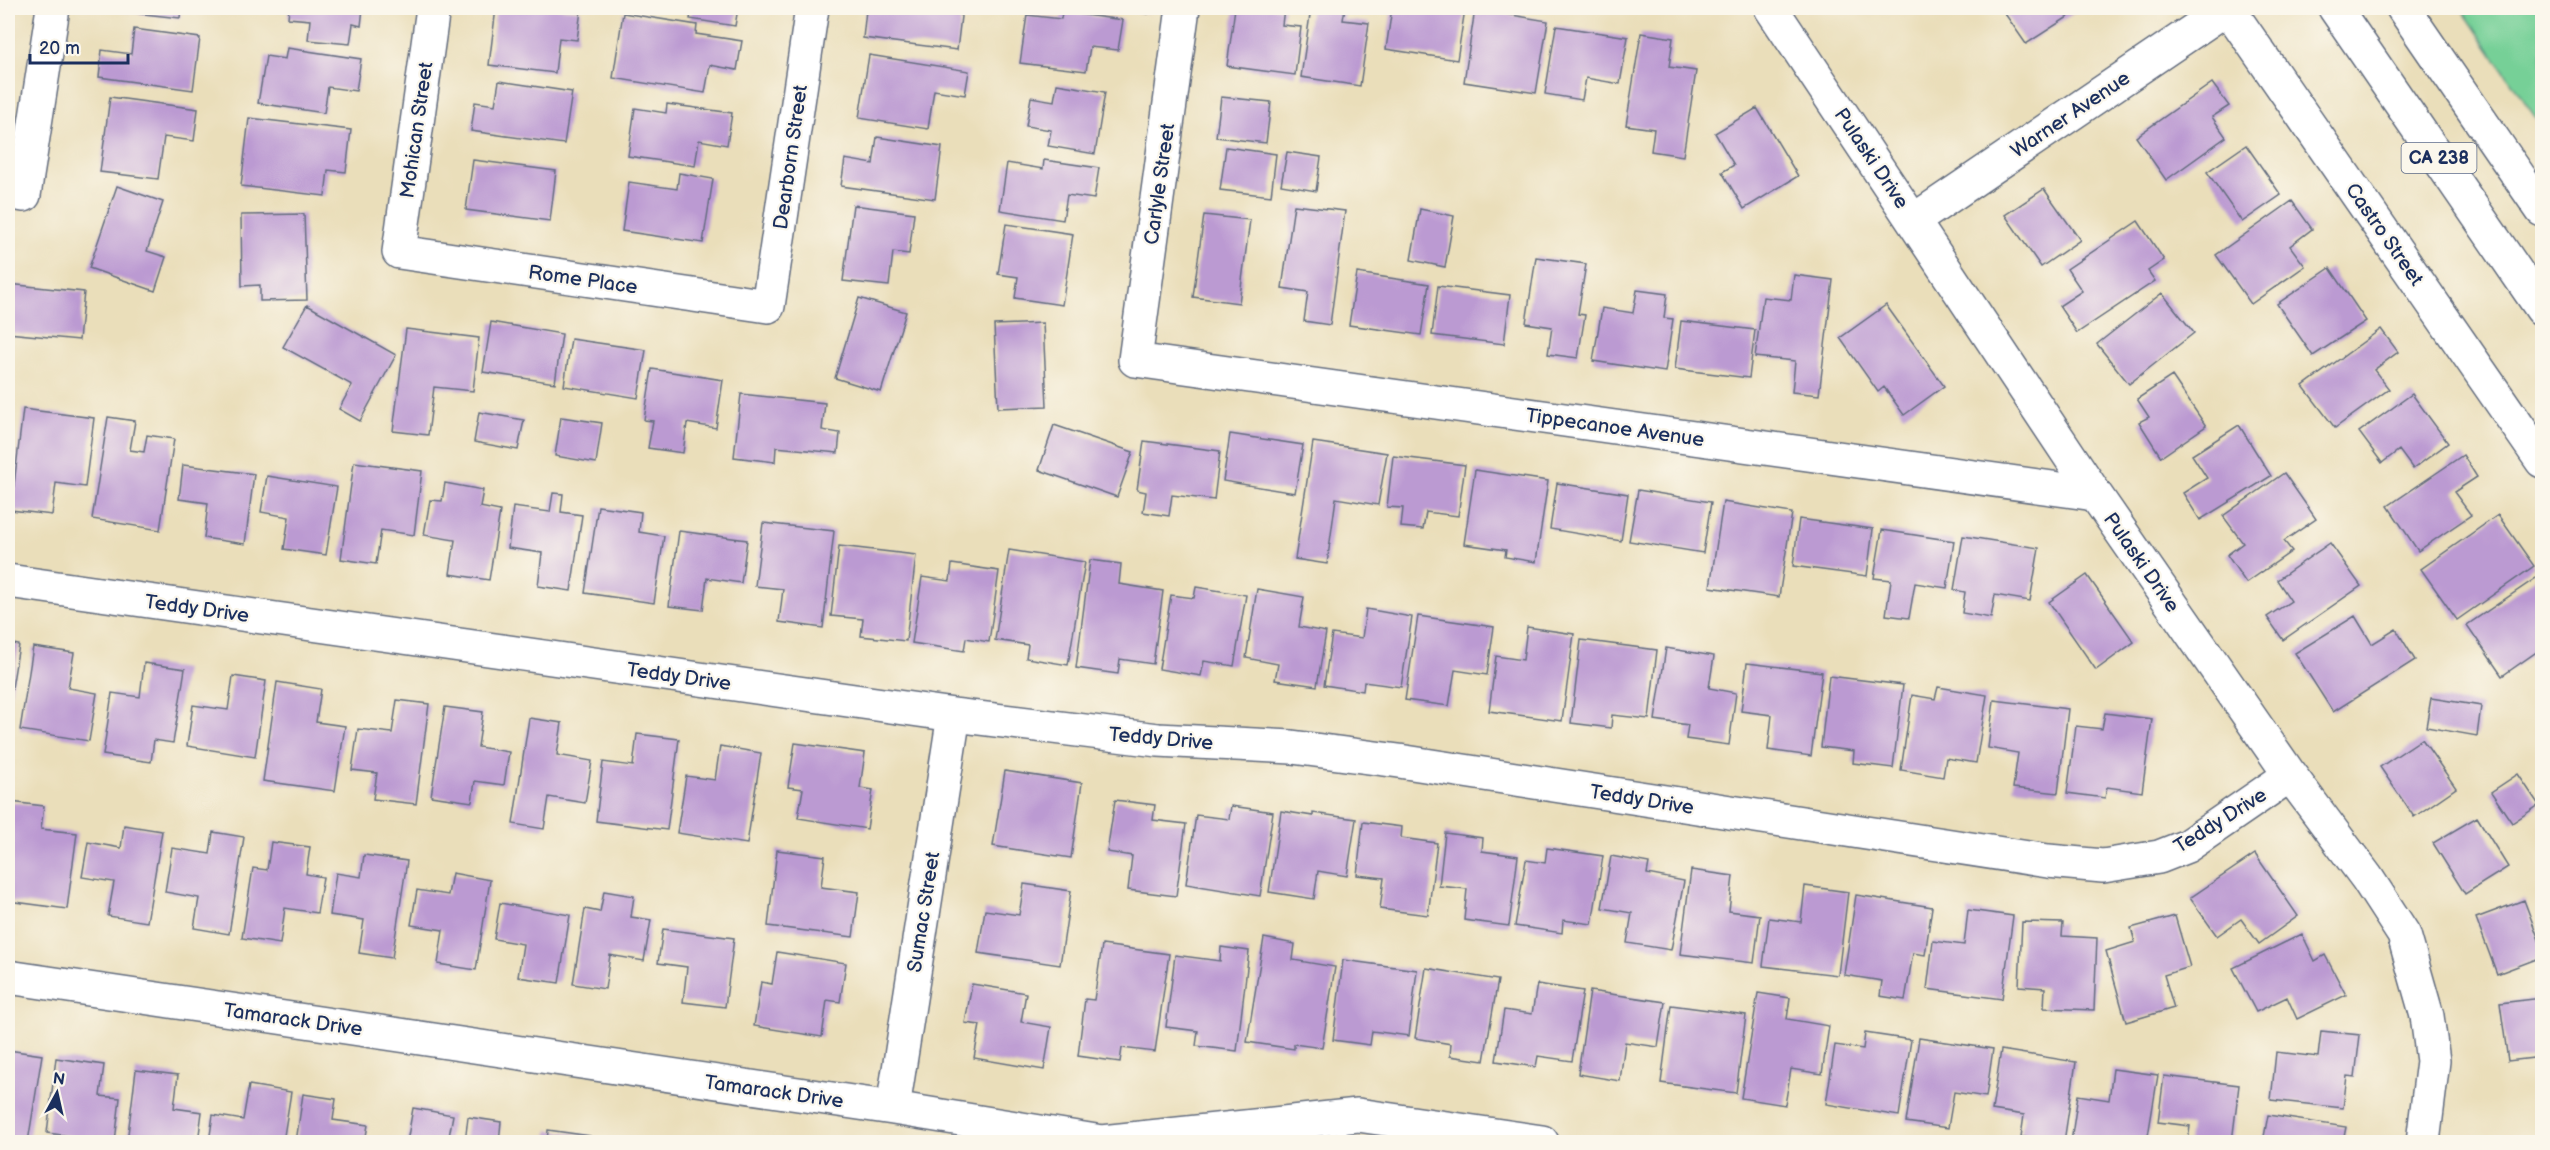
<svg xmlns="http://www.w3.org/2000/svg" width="2550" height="1150" viewBox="0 0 2550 1150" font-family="'Balsamiq Sans',sans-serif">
  <rect width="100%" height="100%" fill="#fbf7ec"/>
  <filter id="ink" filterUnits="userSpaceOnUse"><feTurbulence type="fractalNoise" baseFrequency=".0167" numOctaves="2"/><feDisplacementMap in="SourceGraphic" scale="12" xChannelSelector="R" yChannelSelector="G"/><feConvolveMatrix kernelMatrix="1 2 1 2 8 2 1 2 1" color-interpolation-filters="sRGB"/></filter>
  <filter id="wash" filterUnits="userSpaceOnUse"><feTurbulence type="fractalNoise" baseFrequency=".008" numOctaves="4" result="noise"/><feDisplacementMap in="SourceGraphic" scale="24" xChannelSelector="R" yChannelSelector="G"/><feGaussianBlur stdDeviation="1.35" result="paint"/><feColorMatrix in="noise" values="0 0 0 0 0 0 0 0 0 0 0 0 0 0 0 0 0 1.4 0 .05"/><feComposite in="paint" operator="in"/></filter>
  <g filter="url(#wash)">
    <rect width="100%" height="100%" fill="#eadeba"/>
    <path fill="#76d097" stroke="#48807a" stroke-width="1.5" d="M2461,8h81v119z"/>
    <g id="blocks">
      <path fill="#bb9ad2" d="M118,8h63l-1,10 -63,-7z
        M289,8h74l-2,18 -8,-2 -3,20 -42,-4 2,-20 -22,-2z
        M496,8h62l23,2 -4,30 -18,-2 -4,35 -66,-8z
        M692,8h46l-3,18 -45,-7z
        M896,8h66l-5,42 -94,-12 3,-28 29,4z
        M1112,8h37l-1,6z
        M1235,8h49l-2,17 19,2 -6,48 -68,-9z
        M1311,8h34l-2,12 26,3 -9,63 -59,-9z
        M1392,8l73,1 -8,51 -71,-11z
        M2001,8h81l-56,36z
        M1475,9l73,12 -12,72 -72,-11z
        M1062,12l61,8 -5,30 -28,-3 -4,24 -66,-8 7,-48 34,4z
        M623,13l74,12 -1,9 46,7 -5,29 -27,-5 -5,28 -92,-15z
        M1556,26l72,11 -8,47 -34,-6 -4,22 -37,-6z
        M134,29l66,9 -7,52 -94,-13 3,-27 29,4z
        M1641,33l32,5 -4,29 27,4 -13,85 -32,-5 3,-22 -28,-4z
        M287,48l74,11 -5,32 -28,-4 -4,26 -66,-10 8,-47 19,3z
        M869,55l100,16 -4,24 -31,-5 -6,39 -69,-11z
        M499,81l73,11 -8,52 -93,-13 4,-29 20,3z
        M2212,83l17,23 -17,11 14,20 -60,43 -30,-43z
        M1057,84l48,8 -10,62 -47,-8 3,-16 -25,-4 5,-29 23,4z
        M110,97l88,12 -4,32 -30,-4 -6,42 -58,-7z
        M1221,97l50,5 -5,41 -50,-6z
        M667,104l65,9 -5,32 -28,-5 -4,26 -67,-10 7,-48 31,5z
        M1757,108l41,68 -54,33 -22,-37 12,-7 -19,-32z
        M249,118l102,12 -5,42 -18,-2 -3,26 -84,-10z
        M877,137l65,10 -7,52 -94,-13 4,-27 28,5z
        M2246,145l35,50 -39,27 -35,-50z
        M1226,147l50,7 -5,42 -51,-6z
        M1287,152l34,5 -5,34 -35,-6z
        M473,160l83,11 -6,50 -84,-11z
        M1044,160l55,8 -5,31 -27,-4 -4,25 -63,-10 7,-47 36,6z
        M679,173l34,6 -10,64 -81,-12 7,-49 48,7z
        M117,186l46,16 -16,49 19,6 -11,34 -66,-23z
        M2044,189l36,51 -39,27 -36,-52z
        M2292,201l20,28 -22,17 15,20 -54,38 -35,-49z
        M853,205l61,8 -5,41 -16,-2 -4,34 -46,-5z
        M1294,205l51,6 -15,114 -26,-4 4,-29 -26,-4z
        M1420,209l34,7 -9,51 -34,-7z
        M304,214l3,86 -47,1v-16l-18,1 -1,-71z
        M1204,215l46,5 -11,83 -46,-6z
        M2138,221l26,39 -16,11 7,10 -78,52 -18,-27 23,-15 -15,-22z
        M1006,224l67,10 -11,71 -47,-7 3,-21 -20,-3z
        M1536,257l50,7 -8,50 7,1 -7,43 -30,-4 4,-27 -26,-4z
        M2330,268l36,53 -53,35 -36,-52z
        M1357,273l72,11 -8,51 -72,-10z
        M1794,275l39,5 -14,115 -27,-3 3,-31 -40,-4 8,-60 28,3z
        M8,284l76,8 -5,48 -71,-7z
        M1438,286l72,9 -6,49 -72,-9z
        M1637,290l30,4 -3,24 9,1 -8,53 -72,-11 9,-53 31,5z
        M2162,293l32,40 -65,51 -32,-40z
        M859,298l47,14 -25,80 -46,-14z
        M307,305l89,50 -36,66 -21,-12 13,-24 -69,-38z
        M1886,305l58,81 -40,29 -20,-28 -6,5 -38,-54z
        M1681,321l74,9 -6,48 -74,-9z
        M491,322l71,12 -7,49 -72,-11z
        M1043,323l4,83 -49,2 -4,-83z
        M406,329l73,9 -6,53 -39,-4 -6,48 -35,-4z
        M2381,329l17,23 -24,18 15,19 -54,39 -32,-42z
        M571,339l75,11 -8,48 -74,-12z
        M652,369l71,11 -7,48 -29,-5 -4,30 -35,-5 5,-27 -9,-1z
        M2172,376l34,50 -45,31 -22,-35 10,-5 -12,-18z
        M741,394l84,9 -3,27 18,3 -2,20 -62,-6 -1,15 -41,-5z
        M2412,394l36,49 -35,26 -14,-19 -17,13 -23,-31z
        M23,409l71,9 -9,69 -29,-4 -4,32 -41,-5z
        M479,412l45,8 -6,30 -44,-8z
        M108,417l27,4 -5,29 14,2 3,-17 27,4 -14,91 -68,-11z
        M561,417l41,6 -6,40 -41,-7z
        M1054,425l79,27 -16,45 -78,-27z
        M2239,425l32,51 -71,44 -17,-27 24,-15 -15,-23z
        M1230,434l73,11 -8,48 -72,-12z
        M1144,441l76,10 -6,49 -42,-5 -3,21 -26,-4 3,-20 -9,-2z
        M1313,442l74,11 -9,52 -42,-7 -9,66 -32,-5z
        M2463,455l14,22 -23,15 17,23 -53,36 -30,-45z
        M1393,456l72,9 -7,51 -32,-4 -3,17 -22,-2 2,-19 -16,-1z
        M354,462l68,9 -8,64 -33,-5 -5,34 -35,-5z
        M183,465l71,9 -9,70 -41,-6 4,-35 -29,-4z
        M1475,470l73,11 -12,81 -31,-5 1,-7 -42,-6z
        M2284,473l32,46 -32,22 8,10 -46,32 -19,-28 16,-12 -20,-27z
        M267,476l70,11 -11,68 -42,-6 5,-32 -28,-5z
        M445,483l38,7 -3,17 20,4 -11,69 -39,-6 5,-34 -31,-5 6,-35 12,1z
        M1557,483l71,11 -7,47 -71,-12z
        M1638,490l73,12 -8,51 -74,-12z
        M553,493l10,1 -2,18 21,3 -11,76 -33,-5 4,-33 -34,-5 5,-41 37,5z
        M1723,502l69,11 -13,84 -69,-10z
        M598,506l43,6 -2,20 25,4 -10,67 -69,-10z
        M2498,515l36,51 -77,54 -36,-51z
        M1799,519l74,10 -6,47 -74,-10z
        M763,523l71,8 -11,97 -44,-6 4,-33 -28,-3z
        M1882,530l72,11 -7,47 -32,-5 -6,35 -23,-3 5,-35 -17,-2z
        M679,531l68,9 -6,43 -34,-5 -4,32 -34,-4z
        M1963,536l76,12 -9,53 -35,-6 -4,23 -29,-5 3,-21 -11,-2z
        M2330,543l31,43 -78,54 -16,-23 24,-16 -14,-21z
        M839,546l77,9 -10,86 -45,-5 2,-17 -32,-3z
        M1009,550l76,12 -17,103 -42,-7 2,-13 -33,-5z
        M1090,560l31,4 -2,20 44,7 -10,73 -33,-5 -2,15 -42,-6z
        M952,564l47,7 -10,71 -23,-4 -2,13 -52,-8 10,-66 28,4z
        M2542,574v74l-40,28 -35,-51z
        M2087,575l47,67 -38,28 -47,-68z
        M1196,587l50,8 -12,71 -30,-5 -3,15 -42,-7 12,-74 23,3z
        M1257,589l47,8 -5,30 27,5 -9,54 -42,-6 3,-16 -32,-6z
        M1366,609l46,8 -11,70 -37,-5 -1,9 -39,-6 8,-51 30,4z
        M1418,616l76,11 -7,48 -32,-5 -6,36 -44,-6z
        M2355,616l17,28 24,-15 19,31 -82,52 -38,-59z
        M1527,627l47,7 -12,87 -73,-10 7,-55 27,4z
        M1581,640l76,10 -8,69 -37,-4 -1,13 -40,-5z
        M8,643l11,2 -10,61h-1z
        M33,647l41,6 -6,35 29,5 -8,48 -69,-11z
        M1666,648l48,8 -5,32 27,5 -7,52 -43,-6 2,-14 -33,-5z
        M144,663l41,6 -12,74 -19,-3 -3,22 -48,-7 9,-62 28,4z
        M1747,663l75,9 -11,84 -43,-6 4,-35 -31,-4z
        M233,676l33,5 -11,76 -68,-11 6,-41 35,5z
        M1829,676l74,9 -10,83 -40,-5 1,-12 -33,-4z
        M277,682l44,7 -5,33 29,4 -10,65 -72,-10z
        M1938,687l49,8 -11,68 -30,-5 -3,19 -42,-7 11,-75 23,4z
        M2431,698l50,8 -4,30 -51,-9z
        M397,700l32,4 -13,100 -43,-5 4,-26 -25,-3 6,-41 34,4z
        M1994,700l74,9 -10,84 -45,-5 5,-35 -30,-5z
        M445,707l38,5 -5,35 31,5 -5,33 -29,-4 -3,21 -41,-6z
        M2105,713l47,6 -10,73 -35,-5 -2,11 -38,-5 9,-67 26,3z
        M529,718l33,5 -5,32 35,6 -7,42 -36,-6 -5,32 -31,-5z
        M637,734l42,5 -12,91 -71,-9 7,-59 30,4z
        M2422,739l34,49 -42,29 -34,-50z
        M795,743l70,10 -5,35 13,2 -6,39 -69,-11 5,-29 -15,-2z
        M720,746l41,7 -14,91 -70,-11 9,-57 29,4z
        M1005,771l77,12 -11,75 -78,-12z
        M2518,774l21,31 -27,18 -21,-31z
        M1115,800l40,5 -2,15 33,4 -10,72 -48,-6 4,-34 -25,-4z
        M10,802l34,4 -3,23 36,4 -10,76 -59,-8v-81z
        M1231,806l42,6 -13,84 -74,-12 10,-69 33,4z
        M1281,811l32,5v-3l43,6 -9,57 -29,-5 -4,28 -45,-7z
        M2477,817l31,50 -43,27 -32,-51z
        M1363,822l39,5 -1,11 36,5 -9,72 -48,-6 4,-31 -27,-3z
        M124,825l38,6 -15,91 -39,-6 6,-34 -32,-5 6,-35 33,6z
        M213,832l31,5 -15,97 -35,-6 5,-30 -34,-6 7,-44 38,6z
        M1445,833l38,5 -1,13 36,5 -9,70 -45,-6 3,-31 -28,-3z
        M271,842l39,5 -4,27 17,3 -6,36 -32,-5 -5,36 -38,-6 11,-70 14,2z
        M1547,848l56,8 -11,68 -29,-4 -1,13 -47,-7 11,-66 19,3z
        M777,850l48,6 -4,31 38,5 -6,45 -85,-11z
        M2255,854l43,62 -39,28 -18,-25 -24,17 -27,-38z
        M364,855l43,6 -15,97 -33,-5 5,-33 -34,-5 6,-42 25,4z
        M1611,856l38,7 -2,11 37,7 -13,69 -44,-7 5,-30 -30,-5z
        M1691,870l42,6 -4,35 31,4 -6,48 -74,-9z
        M452,873l38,7 -14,90 -38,-6 5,-34 -32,-5 6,-35 31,5z
        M1024,884l47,7 -11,74 -82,-12 7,-43 34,5z
        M1805,886l43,6 -10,83 -75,-9 6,-48 32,4z
        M604,891l30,5 -3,21 20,3 -7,41 -34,-6 -5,34 -32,-5 12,-75 15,3z
        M1856,895l76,12 -7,48 -12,-2 -8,47 -25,-4 2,-15 -38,-6z
        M2524,900l18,48v9l-45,17 -21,-56z
        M500,903l70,12 -11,68 -41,-6 5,-33 -29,-5z
        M1968,910l45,6 -11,83 -75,-10 6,-48 31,4z
        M2175,916l15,51 -26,8 10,33 -48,14 -20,-71 29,-9 -4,-14z
        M2022,922l41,1 -1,13 35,2 -3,72 -50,-2 1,-20 -26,-2z
        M663,929l71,9 -9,69 -42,-5 4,-35 -29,-4z
        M2302,934l13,27 10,-6 21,40 -49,24 -10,-22 -31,15 -23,-44z
        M1264,938l31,6 -2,16 42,7 -13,81 -28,-4v5l-47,-7z
        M1102,945l67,9 -14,98 -33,-4 -2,14 -42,-6 7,-57 9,1z
        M1221,947l28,4 -12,100 -41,-5 2,-15 -32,-4 9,-72 45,6z
        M777,952l69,11 -6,39 -13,-2 -5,37 -68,-11 7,-44 11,2z
        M1343,960l74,10 -8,66 -37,-5 -2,14 -37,-5z
        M1426,968l72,12 -14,81 -34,-5 1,-12 -36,-6z
        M972,984l54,9 -5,29 30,5 -7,43 -70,-12 6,-33 -15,-2z
        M1537,984l46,7 -11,70 -34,-5 -2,11 -40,-6 8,-51 28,4z
        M1590,991l75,11 -7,45 -33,-5 -5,39 -42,-7z
        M1758,993l32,5 -3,21 42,7 -7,48 -31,-5 -6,36 -44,-7z
        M2542,998v59l-34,4 -8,-58z
        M1671,1005l75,10 -10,78 -75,-10z
        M2321,1031l39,4 -5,42 -8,-1 -4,32 -72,-8 5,-48 42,5z
        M1865,1033l46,7 -12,76 -73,-12 9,-59 28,4z
        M1919,1038l74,11 -7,48 -32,-5 -6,36 -42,-6z
        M8,1050l34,5 -14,87h-20z
        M2001,1050l75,12 -12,80 -43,-5 3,-22 -32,-5z
        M56,1058l48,7 -4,31 20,2 -5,44 -68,-9z
        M2113,1069l45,6 -11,67h-76l7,-47 31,5z
        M136,1070l42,5 -4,33 28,4 -4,30h-71z
        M2164,1076l75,9 -7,57h-44l2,-16 -32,-4z
        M249,1085l42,7 -8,50h-74l4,-27 30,5z
        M303,1094l33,5 -3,21 35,5 -3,17h-69z
        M413,1108l40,7 -5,27h-41z
        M2268,1115l78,12 -3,15h-80z
        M468,1117l33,5 -2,20h-34z
        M548,1130l42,6 -1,6h-42z
        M378,1137l24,4v1h-24z"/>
    </g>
  </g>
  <g filter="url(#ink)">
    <use href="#blocks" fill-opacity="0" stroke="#636c7e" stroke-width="1.5"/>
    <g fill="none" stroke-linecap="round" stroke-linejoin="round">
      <defs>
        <path id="minor" d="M433,8l-34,244 369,54 44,-298
          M1183,8l-48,352 960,134
          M1771,8l324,486 195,281 77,103 37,57 23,81 6,45 -10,81
          M2228,8l314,453
          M8,192l16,3 29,-187
          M1913,221l314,-213
          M8,581l946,134 204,25 134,7 107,14 649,100 55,5 56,-9 28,-11 103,-71
          M8,977l885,131 209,34 256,-27 184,27
          M893,1108l61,-393"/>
        <path id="major" d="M2335,8l207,301
          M2403,8l139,202"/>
      </defs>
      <use href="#minor" stroke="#636c7e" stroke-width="36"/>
      <use href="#major" stroke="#636c7e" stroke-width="36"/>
      <use href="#minor" stroke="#fff" stroke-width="33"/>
      <use href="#major" stroke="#fff" stroke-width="33"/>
    </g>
  </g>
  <g text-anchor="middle" stroke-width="4.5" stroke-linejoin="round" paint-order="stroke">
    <rect fill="#fbf7ec" stroke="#5e6b89" stroke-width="1.5" x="2401.5" y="143" width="75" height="30" rx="4.5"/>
    <g font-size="18" font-weight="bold" fill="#1b2f5e">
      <text x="2439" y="164">CA 238</text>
    </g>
    <g font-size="20" fill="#1b2f5e" stroke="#fbf7ec">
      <text transform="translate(2070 114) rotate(-34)" y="7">Warner Avenue</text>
      <text transform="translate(416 130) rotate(-82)" y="7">Mohican Street</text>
      <text transform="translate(790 157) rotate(-82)" y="7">Dearborn Street</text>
      <text transform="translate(1872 158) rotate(56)" y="7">Pulaski Drive</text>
      <text transform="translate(1159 184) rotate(-82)" y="7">Carlyle Street</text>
      <text transform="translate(2385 234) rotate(55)" y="7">Castro Street</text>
      <text transform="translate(583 279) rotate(8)" y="7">Rome Place</text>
      <text transform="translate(1615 427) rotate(8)" y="7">Tippecanoe Avenue</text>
      <text transform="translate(2142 562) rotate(55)" y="7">Pulaski Drive</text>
      <text transform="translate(197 608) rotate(8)" y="7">Teddy Drive</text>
      <text transform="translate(679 676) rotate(8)" y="7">Teddy Drive</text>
      <text transform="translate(1161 738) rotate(5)" y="7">Teddy Drive</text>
      <text transform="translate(1642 799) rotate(9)" y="7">Teddy Drive</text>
      <text transform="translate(2220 820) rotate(-32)" y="7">Teddy Drive</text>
      <text transform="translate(923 912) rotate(-81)" y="7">Sumac Street</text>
      <text transform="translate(293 1019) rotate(8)" y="7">Tamarack Drive</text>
      <text transform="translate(774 1091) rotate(8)" y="7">Tamarack Drive</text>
    </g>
  </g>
  <rect width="2550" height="1150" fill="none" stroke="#fbf7ec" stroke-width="30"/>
  <g transform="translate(57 1093) rotate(8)" stroke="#fbf7ec" stroke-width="4.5" paint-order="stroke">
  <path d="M0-4.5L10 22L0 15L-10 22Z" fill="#1b2f5e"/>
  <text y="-9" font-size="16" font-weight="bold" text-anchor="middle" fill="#1b2f5e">N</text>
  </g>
  <path d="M30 54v9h98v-9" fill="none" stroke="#1b2f5e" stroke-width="3"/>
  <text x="39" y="54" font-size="18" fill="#1b2f5e" stroke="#fbf7ec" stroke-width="4.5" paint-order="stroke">20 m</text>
</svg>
